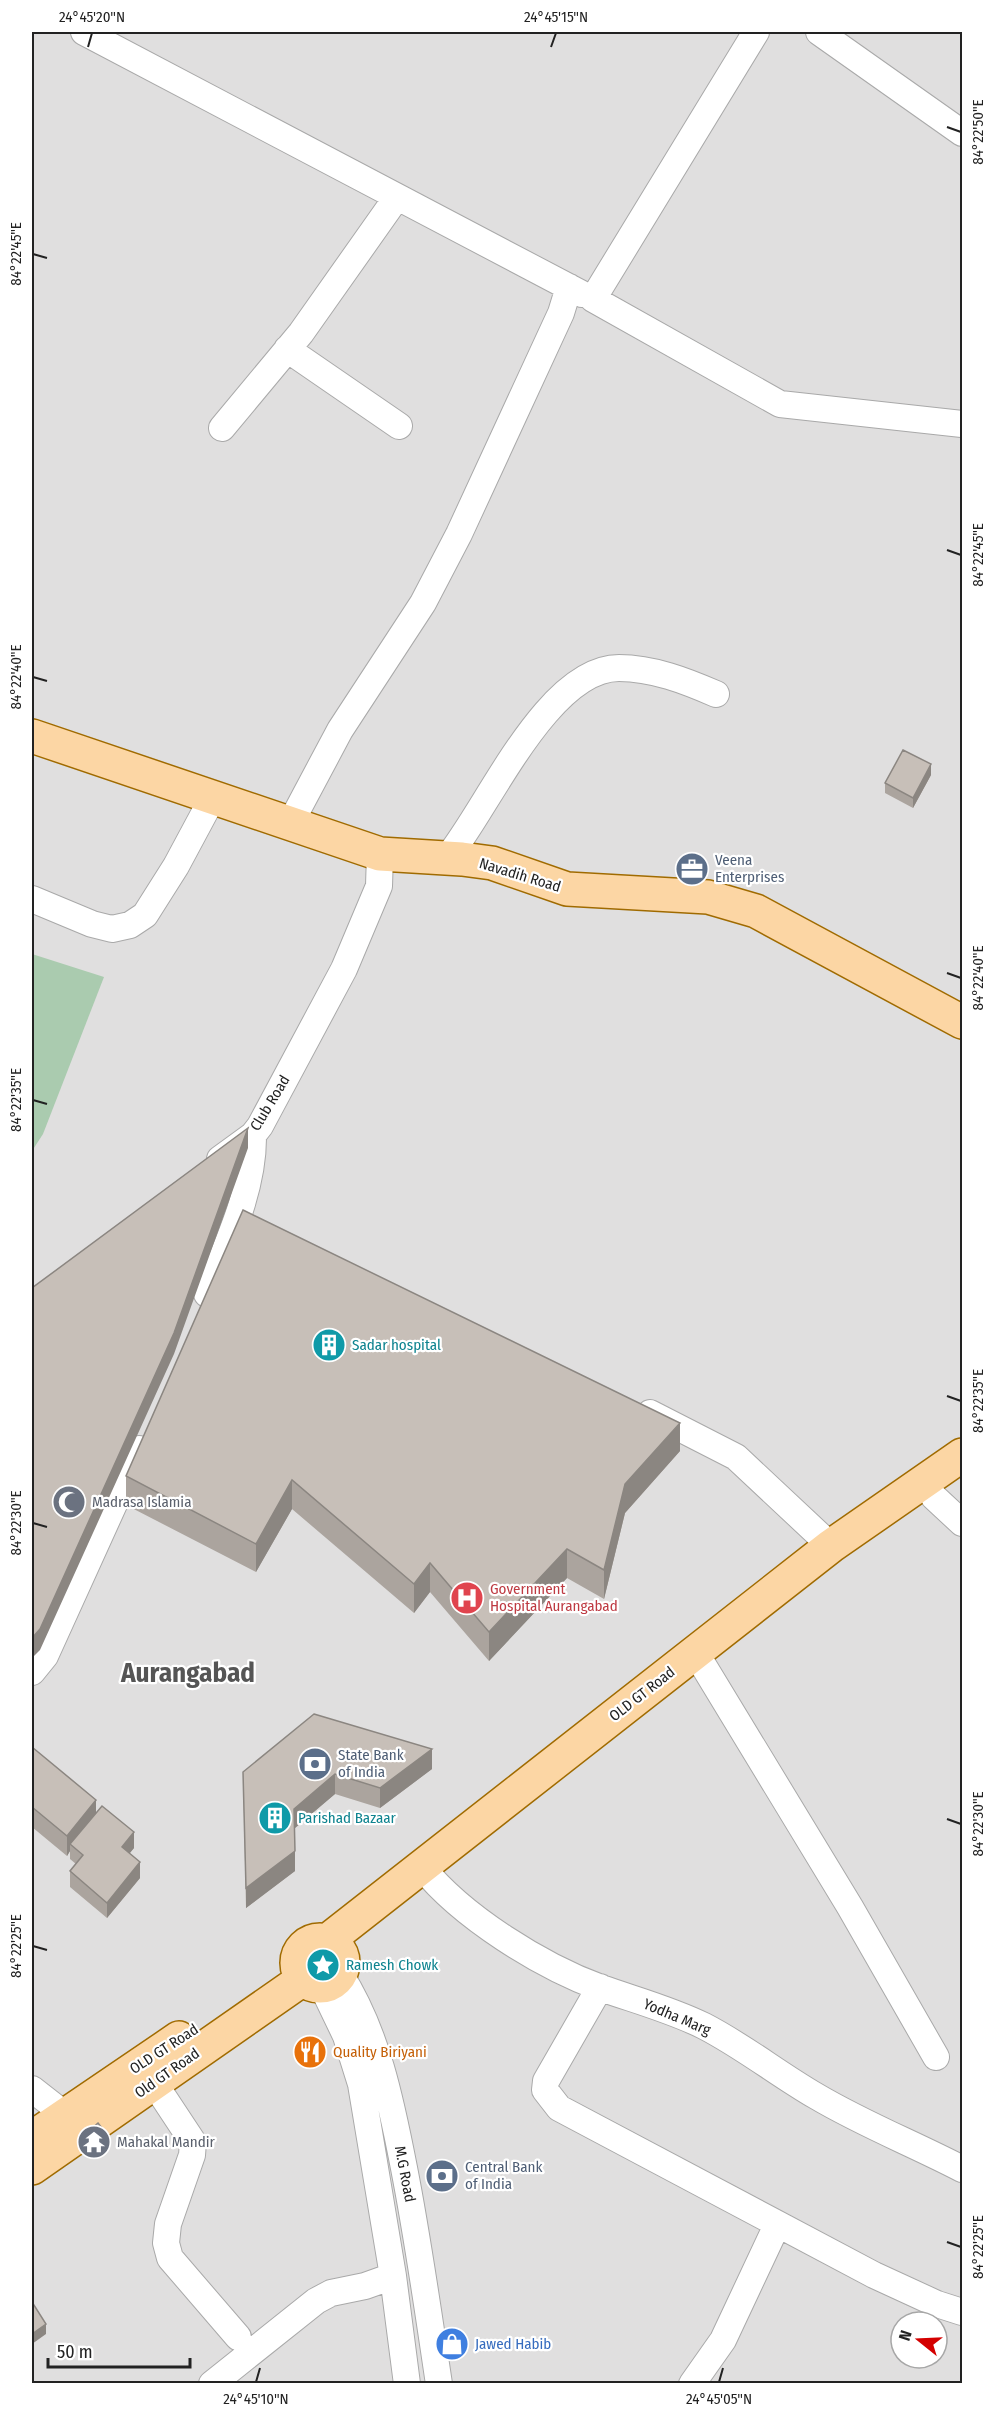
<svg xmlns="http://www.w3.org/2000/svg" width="994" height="2415" viewBox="0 0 994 2415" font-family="'Fira Sans Condensed',sans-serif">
  <rect width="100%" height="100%" fill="#f2efe9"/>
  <path fill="#e0dfdf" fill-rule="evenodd" d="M32,32h930v2351l-930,1zM901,2322h36v36h-36z"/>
  <path fill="#aacbaf" d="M32,954l72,23 -61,157 -11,17z"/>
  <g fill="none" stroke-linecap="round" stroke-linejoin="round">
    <defs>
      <path id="minor" d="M84,32l498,262
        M756,32l-163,267 187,105 182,20
        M819,32l143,101
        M287,349l112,77
        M222,428l79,-95 96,-136
        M290,824l50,-94 83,-127 36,-69 102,-221 8,-26
        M447,858c40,-48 100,-190 172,-190 34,0 67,13 97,26
        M32,899l60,25 20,5 18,-4 15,-10 31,-49 37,-69
        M220,1159l33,-24 7,-9 84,-157 35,-83 1,-32
        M207,1294c20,-50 47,-104 46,-159
        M650,1413l86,44 95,89
        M934,1497l28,26
        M703,1665l147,242 86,150
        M32,1672l13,-16 94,-207
        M422,1867c40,50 119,99 179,121 34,12 71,22 103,38 39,20 74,48 112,70 47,28 98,48 146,73
        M340,1974c37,58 51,127 64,194 14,71 24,143 35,216
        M322,1986l24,50 15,48 32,192 14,108
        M600,1987l-54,94 -1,9 14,18 315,167 63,29 25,8
        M154,2083l39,59 -1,13 -24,69 -2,19 4,15 68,79
        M32,2089l32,25
        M212,2384l104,-83 15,-8 34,-7 28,-10
        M692,2384l31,-44 54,-115"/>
      <path id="major" d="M32,736l348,118 82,5 30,4 75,26 141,8 48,14 206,111
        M297 1963a23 23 0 1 1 46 0a23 23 0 1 1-46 0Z
        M327,1941l504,-395 131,-91
        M32,2138l147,-100
        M32,2168l271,-189"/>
    </defs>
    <use href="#minor" stroke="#a9a9a9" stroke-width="28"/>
    <use href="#major" stroke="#a06b00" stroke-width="36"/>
    <use href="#minor" stroke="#fff" stroke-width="26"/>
    <use href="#major" stroke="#fcd6a4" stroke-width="33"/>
  </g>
  <path fill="#aba49e" d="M931,775l-18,33 -28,-15v-10z
    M680,1451l-55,62 -21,86 -37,-21 -78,83 -59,-69 -16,21 -122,-104 -36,63 -130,-67v-29z
    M32,1747l64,66 38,35 -5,5 11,25 -33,40 -37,-31v-16l6,-7 -6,-5v-8l-3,5 -35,-29z
    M432,1769l-52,39 -45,-14 -41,34 1,43 -49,37 -3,-136z
    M80,2138l28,3 -18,15 -10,-13z"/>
  <path fill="#8b8681" d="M931,764v11l-18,33v-10z
    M248,1128v20l-74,206 -134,296 -8,8v-20z
    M680,1423v28l-55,62 -21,86v-29l21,-86z
    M292,1480v29l-36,63v-28z
    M567,1549v29l-78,83v-29z
    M430,1563v29l-16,21v-29z
    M432,1749v20l-52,39v-20z
    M335,1774v20l-41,35v-20z
    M96,1800v20l-26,24v7l-3,5v-20z
    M134,1832v16l-12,15v-16z
    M295,1851v20l-49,37v-20z
    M140,1862v16l-33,40v-15z
    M319,2051v5l-14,6v-5z
    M108,2136v5l-18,15v-5z
    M46,2324v10l-14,10v-10z"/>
  <path fill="#c7bfb8" stroke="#8b8681" stroke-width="1.5" d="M903,750l28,14 -18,34 -28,-15z
    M248,1128l-74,205 -134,296 -8,9v-350z
    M243,1210l437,213 -55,61 -21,86 -37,-21 -78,83 -59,-69 -16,21 -122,-104 -36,64 -130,-68z
    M314,1714l118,35 -52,39 -45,-14 -41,35 1,42 -49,37 -3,-116z
    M32,1747l64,53 -29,36 -35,-29z
    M102,1806l32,26 -12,15 18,15 -33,41 -37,-32 13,-16 -13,-11z
    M314,2040l5,11 -14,6 -3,-15z
    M98,2123l10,13 -18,15 -10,-13z
    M32,2302l14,22 -14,10z"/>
  <path fill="none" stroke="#222" stroke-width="2" d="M88,47l4,-14M551,47l5,-14M947,127l14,5M33,254l14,4M947,550l14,5M33,677l14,4M947,973l14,5M33,1100l14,4M947,1396l14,5M33,1523l14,4M947,1819l14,5M33,1946l14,4M947,2242l14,5M256,2382l4,-14M719,2382l4,-14"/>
  <defs>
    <symbol id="office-disc" viewBox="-11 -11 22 22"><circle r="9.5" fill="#5c6f8a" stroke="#fff"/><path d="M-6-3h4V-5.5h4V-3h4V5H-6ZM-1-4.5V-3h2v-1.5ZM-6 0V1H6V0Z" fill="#fff"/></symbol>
    <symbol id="building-disc" viewBox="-11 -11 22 22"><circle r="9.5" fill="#0f9aa8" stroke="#fff"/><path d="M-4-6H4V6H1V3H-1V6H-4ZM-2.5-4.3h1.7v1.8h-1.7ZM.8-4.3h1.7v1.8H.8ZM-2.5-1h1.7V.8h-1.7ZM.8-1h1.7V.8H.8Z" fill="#fff"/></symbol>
    <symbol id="mosque-disc" viewBox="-11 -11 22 22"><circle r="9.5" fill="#6b7280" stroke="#fff"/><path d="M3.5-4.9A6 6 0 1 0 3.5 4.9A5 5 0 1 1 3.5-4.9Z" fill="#fff"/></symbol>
    <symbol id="hospital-disc" viewBox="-11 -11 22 22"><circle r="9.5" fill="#e0444e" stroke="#fff"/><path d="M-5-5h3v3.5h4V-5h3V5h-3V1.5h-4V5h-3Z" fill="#fff"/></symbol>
    <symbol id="bank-disc" viewBox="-11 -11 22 22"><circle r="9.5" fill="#5c6f8a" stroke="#fff"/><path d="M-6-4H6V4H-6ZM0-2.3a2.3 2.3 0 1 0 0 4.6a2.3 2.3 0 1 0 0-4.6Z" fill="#fff"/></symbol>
    <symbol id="sight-disc" viewBox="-11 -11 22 22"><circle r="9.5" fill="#0f9aa8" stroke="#fff"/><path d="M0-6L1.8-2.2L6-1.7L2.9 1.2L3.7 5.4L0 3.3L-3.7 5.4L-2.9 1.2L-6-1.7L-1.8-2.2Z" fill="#fff"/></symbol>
    <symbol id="restaurant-disc" viewBox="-11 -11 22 22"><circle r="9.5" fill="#e8710a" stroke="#fff"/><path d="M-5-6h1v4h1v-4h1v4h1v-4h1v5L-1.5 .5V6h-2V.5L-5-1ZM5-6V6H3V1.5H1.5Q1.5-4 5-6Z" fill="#fff"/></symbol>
    <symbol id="temple-disc" viewBox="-11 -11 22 22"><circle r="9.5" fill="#6b7280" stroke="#fff"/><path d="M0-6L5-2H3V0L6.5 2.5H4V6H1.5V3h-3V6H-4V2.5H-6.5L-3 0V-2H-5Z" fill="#fff"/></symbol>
    <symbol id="shop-disc" viewBox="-11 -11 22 22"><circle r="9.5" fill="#3f7fe0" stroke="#fff"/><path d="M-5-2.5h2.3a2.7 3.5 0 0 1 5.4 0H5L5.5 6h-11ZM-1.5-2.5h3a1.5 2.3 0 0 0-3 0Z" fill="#fff"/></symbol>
  </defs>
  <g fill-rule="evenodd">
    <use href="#office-disc" x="673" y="850" width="38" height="38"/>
    <use href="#building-disc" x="310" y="1326" width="38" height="38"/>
    <use href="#mosque-disc" x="50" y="1483" width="38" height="38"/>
    <use href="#hospital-disc" x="448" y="1579" width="38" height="38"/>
    <use href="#bank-disc" x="296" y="1745" width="38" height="38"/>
    <use href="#building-disc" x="256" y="1799" width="38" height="38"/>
    <use href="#sight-disc" x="304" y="1946" width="38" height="38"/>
    <use href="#restaurant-disc" x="291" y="2033" width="38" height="38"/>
    <use href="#temple-disc" x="75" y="2123" width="38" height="38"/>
    <use href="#bank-disc" x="423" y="2157" width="38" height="38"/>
    <use href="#shop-disc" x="433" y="2325" width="38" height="38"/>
  </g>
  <g text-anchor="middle" stroke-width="4.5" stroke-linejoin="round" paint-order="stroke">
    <g font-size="15" fill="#4e5e75" stroke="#fff" text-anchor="start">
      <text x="715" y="865">Veena<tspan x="715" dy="17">Enterprises</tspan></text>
      <text x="338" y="1760">State Bank<tspan x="338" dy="17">of India</tspan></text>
      <text x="465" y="2172">Central Bank<tspan x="465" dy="17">of India</tspan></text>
    </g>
    <g font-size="15" fill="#222" stroke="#fff">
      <text transform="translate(520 875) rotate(17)" y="5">Navadih Road</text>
      <text transform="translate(270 1103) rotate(-59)" y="5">Club Road</text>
      <text transform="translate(642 1694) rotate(-38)" y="5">OLD GT Road</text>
      <text transform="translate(677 2017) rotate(23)" y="5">Yodha Marg</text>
      <text transform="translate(164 2049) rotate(-33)" y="5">OLD GT Road</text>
      <text transform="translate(167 2073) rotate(-35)" y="5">Old GT Road</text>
      <text transform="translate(405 2174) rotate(79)" y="5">M.G Road</text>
    </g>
    <g font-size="15" fill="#0d838f" stroke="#fff" text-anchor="start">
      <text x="352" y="1350">Sadar hospital</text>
      <text x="298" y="1823">Parishad Bazaar</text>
      <text x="346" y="1970">Ramesh Chowk</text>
    </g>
    <g font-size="15" fill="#5b616d" stroke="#fff" text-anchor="start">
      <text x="92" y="1507">Madrasa Islamia</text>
      <text x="117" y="2147">Mahakal Mandir</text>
    </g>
    <g font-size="15" fill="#be3a42" stroke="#fff" text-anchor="start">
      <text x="490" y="1594">Government<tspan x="490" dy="17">Hospital Aurangabad</tspan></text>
    </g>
    <g font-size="15" fill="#c56008" stroke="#fff" text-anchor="start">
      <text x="333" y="2057">Quality Biriyani</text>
    </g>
    <g font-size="15" fill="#366cbe" stroke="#fff" text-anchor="start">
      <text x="475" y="2349">Jawed Habib</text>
    </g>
    <g font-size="27" font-weight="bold" fill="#555" stroke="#fff">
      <text x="188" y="1682">Aurangabad</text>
    </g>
  </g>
  <rect width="994" height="2415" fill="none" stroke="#ffffff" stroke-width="66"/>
  <g transform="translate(919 2340) rotate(288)"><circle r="28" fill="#ffffff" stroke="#a7a7a7" stroke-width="1.5"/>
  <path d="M0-4.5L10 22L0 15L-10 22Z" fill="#d40000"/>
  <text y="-9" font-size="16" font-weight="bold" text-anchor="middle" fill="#222222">N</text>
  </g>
  <path d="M48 2358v9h142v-9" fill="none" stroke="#222222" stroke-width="3"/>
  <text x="57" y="2358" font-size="18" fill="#222222" stroke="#ffffff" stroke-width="4.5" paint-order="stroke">50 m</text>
  <rect x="33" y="33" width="928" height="2349" fill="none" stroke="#222" stroke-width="2"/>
  <g font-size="15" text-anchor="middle" fill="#222">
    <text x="92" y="22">24°45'20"N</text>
    <text x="556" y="22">24°45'15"N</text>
    <text transform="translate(978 132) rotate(-90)" y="5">84°22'50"E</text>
    <text transform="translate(16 254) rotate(-90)" y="5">84°22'45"E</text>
    <text transform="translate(978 555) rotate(-90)" y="5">84°22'45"E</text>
    <text transform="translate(16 677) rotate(-90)" y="5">84°22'40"E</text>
    <text transform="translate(978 978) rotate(-90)" y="5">84°22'40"E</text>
    <text transform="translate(16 1100) rotate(-90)" y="5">84°22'35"E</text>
    <text transform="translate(978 1401) rotate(-90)" y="5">84°22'35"E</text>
    <text transform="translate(16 1523) rotate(-90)" y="5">84°22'30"E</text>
    <text transform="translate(978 1824) rotate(-90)" y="5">84°22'30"E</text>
    <text transform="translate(16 1946) rotate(-90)" y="5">84°22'25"E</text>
    <text transform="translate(978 2247) rotate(-90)" y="5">84°22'25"E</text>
    <text x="256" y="2404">24°45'10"N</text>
    <text x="719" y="2404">24°45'05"N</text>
  </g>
</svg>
